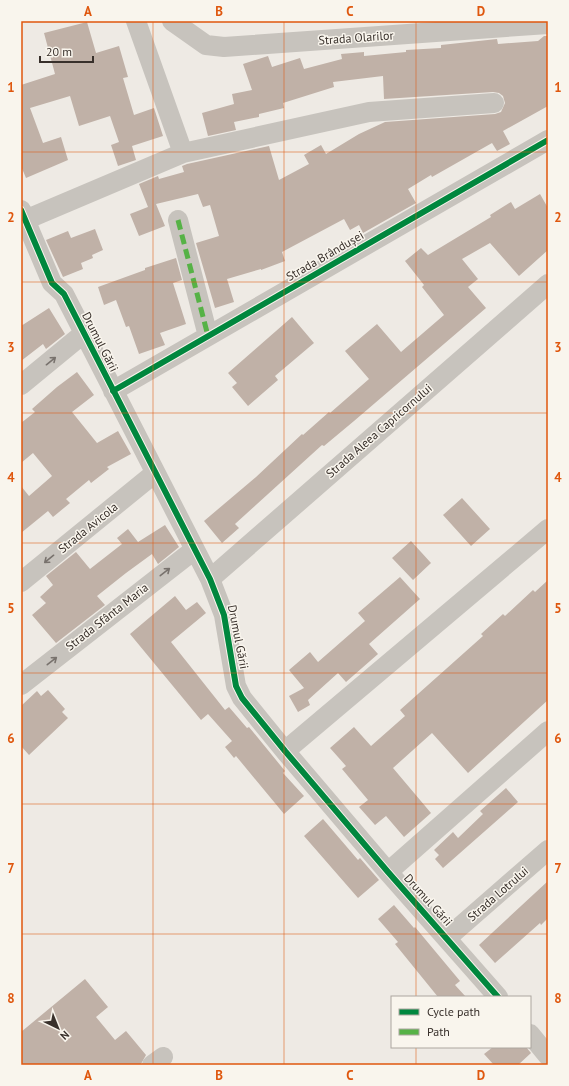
<svg xmlns="http://www.w3.org/2000/svg" width="569" height="1086" viewBox="0 0 569 1086" font-family="'PT Sans',sans-serif">
  <rect width="100%" height="100%" fill="#eeeae4"/>
  <path fill="#c0b1a7" d="M87,22l9,31 23,-7 9,31 -5,1 11,37 20,-7 9,28 -31,10 4,14 -18,6 -7,-21 8,-3 -9,-26 -31,10 -9,-30 -40,12 13,35 18,-6 7,23 -42,18 -5,-12v-81l34,-11 -11,-41z
    M544,36h4v70l-45,25 7,13 -13,7 -5,-8 -60,34 -1,-2 -23,14 8,14 -53,30 -4,-8 -9,5 -6,-11 -62,33 3,9 -24,9v-1l-34,10 7,23 -19,6 -19,-65 23,-7 -9,-31 -7,2 -5,-13 -42,10 9,22 -26,10 -9,-22 23,-9 -5,2 -9,-23 19,-8 1,3 25,-7 -2,-6 5,-2 82,-18 10,34 30,-16 -5,-9 17,-10 5,9 33,-20 26,-12 110,-8 6,-2 4,-9 -2,-7 -4,-3 -6,-1 -109,7 -1,-23 -50,6 1,5 -51,16 1,5 -25,6v3l-25,5 2,8 -28,6 -6,-23 32,-9 -2,-10 20,-4 -9,-26 25,-8 4,11 28,-9 4,11 38,-10 -1,-5 23,-2v4l42,-4v-2l35,-2v-3l56,-6 1,5 40,-3z
    M540,194l8,14v42l-29,26 -29,-33 -28,16 16,20 -10,8 18,21 -132,113 -30,25 -2,-1 -87,79 4,4 -17,15 -18,-22 52,-44 46,-43 1,1 26,-23 1,1 39,-34 -24,-28 32,-27 24,28 43,-37 -22,-28 2,-2 -19,-24 16,-13 7,7 63,-38 -1,-2 21,-13 4,7z
    M95,229l8,21 -11,5 1,3 -12,5 2,6 -20,8 -17,-37 22,-9 3,7z
    M176,258l6,22 -9,3 13,41 -26,9 5,12 -26,9 -10,-28 -3,1 -10,-27 -12,5 -6,-18 47,-17v-2z
    M49,308l16,26 -19,15 -3,-5 -22,17v-35z
    M292,317l22,26 -39,33 3,4 -30,26 -16,-19 5,-4 -9,-10z
    M77,372l17,23 -22,17 25,31 21,-12 13,23 -24,13 2,2 -18,14 -2,-3 -23,19 4,4 -17,14 -5,-6 -27,22v-47l8,10 23,-20 -19,-23 -12,10v-40l14,-11 -3,-3 25,-22z
    M462,498l28,31 -19,17 -28,-31z
    M165,525l14,22 -21,17 -6,-10 -26,19 -29,23 8,9 -49,38 -24,-28 14,-12 -6,-6 13,-12 -7,-9 30,-24 14,17 32,-25 -5,-6 11,-9 10,13z
    M411,541l20,22 -18,17 -21,-22z
    M400,577l20,22 -51,45 9,10 -32,28 -8,-9 -30,27 2,5 -12,7 -9,-16 15,-8 -15,-18 21,-18 8,10 47,-41 -7,-8z
    M548,580v120l-80,73 -36,-40 -39,35 38,45 -27,24 -18,-21 -11,9 -16,-18 9,-7 -26,-31 4,-3 -16,-18 24,-21 17,19 34,-30 -5,-6 83,-74 -2,-2 22,-20 2,2 28,-26 2,2z
    M175,596l11,14 11,-8 9,11 -35,29 54,68 4,-3 18,21 2,-1 36,44 -2,2 21,23 -20,18 -48,-58 -2,2 -9,-11 7,-6 -24,-27 -7,6 -71,-86z
    M48,690l17,19 -3,3 6,6 -39,37 -8,-9v-40l16,-15 4,5z
    M506,788l12,14 -75,66 -8,-9 4,-4 -5,-5 19,-18 5,6 25,-24 -3,-3z
    M323,819l35,41 2,-2 19,22 -21,18 -54,-62z
    M548,881v37l-7,7 -1,-2 -45,40 -16,-18z
    M394,905l20,23 1,-1 45,54 -5,4 11,12h-28l-43,-53 3,-2 -20,-23z
    M85,979l23,28 -12,10 19,23 11,-9 20,24 -5,9 -120,1v-33z
    M493,1047h33l5,6 -13,12h-24l-10,-11z"/>
  <g fill="none" stroke-linecap="round" stroke-linejoin="round">
    <path stroke="#c7c3bd" stroke-width="20" d="M136,21l47,132
      M172,21l34,24 18,2 324,-23
      M21,210l31,73 12,11 146,285 14,36 12,71 6,12 43,53 103,121 110,125
      M25,220l158,-67 186,-41 125,-9
      M178,220l30,116
      M21,385l62,-51
      M113,391l435,-251
      M210,579l338,-295
      M21,582l134,-109
      M21,685l173,-135
      M285,751l263,-222
      M388,872l160,-141
      M447,938l101,-88
      M530,1034l18,22
      M152,1065l11,-8"/>
    <path stroke="#56b246" stroke-width="5" stroke-dasharray="10 5" stroke-linecap="butt" d="M178,220l30,116"/>
    <defs>
      <path id="cycleway" d="M21,210l31,73 12,11 146,285 14,36 12,71 6,12 43,53 103,121 110,125
        M113,391l435,-251"/>
    </defs>
    <use href="#cycleway" stroke="#f9f5ed" stroke-width="8"/>
    <use href="#cycleway" stroke="#00873e" stroke-width="6"/>
  </g>
  <defs><path id="oneway-shaft" d="M-6 0H5M1.5-3L5.5 0L1.5 3" fill="none" stroke-width="1.6" stroke-linecap="round" stroke-linejoin="round"/></defs>
  <g stroke="#78726d">
    <use href="#oneway-shaft" transform="translate(51 361) rotate(-39)"/>
    <use href="#oneway-shaft" transform="translate(49 559) rotate(141)"/>
    <use href="#oneway-shaft" transform="translate(165 572) rotate(-38)"/>
    <use href="#oneway-shaft" transform="translate(52 661) rotate(-38)"/>
  </g>
  <path fill="none" stroke="#df570e" stroke-width="1" stroke-opacity="0.55" d="M153,21v1044M284,21v1044M416,21v976M21,152h527M21,282h527M21,413h527M21,543h527M21,673h527M21,804h527M21,934h527M416,1047v18"/>
  <g text-anchor="middle" stroke-width="3" stroke-linejoin="round" paint-order="stroke">
    <g font-size="12" fill="#38302b" stroke="#f9f5ed">
      <text transform="translate(356 38) rotate(-4)" y="4">Strada Olarilor</text>
      <text transform="translate(325 256) rotate(-30)" y="4">Strada Brândușei</text>
      <text transform="translate(100 342) rotate(63)" y="4">Drumul Gării</text>
      <text transform="translate(379 431) rotate(-41)" y="4">Strada Aleea Capricornului</text>
      <text transform="translate(88 528) rotate(-39)" y="4">Strada Avicola</text>
      <text transform="translate(107 617) rotate(-38)" y="4">Strada Sfânta Maria</text>
      <text transform="translate(238 637) rotate(79)" y="4">Drumul Gării</text>
      <text transform="translate(498 894) rotate(-41)" y="4">Strada Lotrului</text>
      <text transform="translate(428 900) rotate(48)" y="4">Drumul Gării</text>
    </g>
  </g>
  <rect width="569" height="1086" fill="none" stroke="#f9f5ed" stroke-width="44"/>
  <rect x="391" y="996" width="140" height="52" fill="#f9f5ed" stroke="#aca69f"/>
  <rect x="399" y="1009" width="20" height="6" fill="#00873e" stroke="#aca69f"/>
  <text x="427" y="1016" font-size="12" fill="#38302b">Cycle path</text>
  <rect x="399" y="1029" width="20" height="6" fill="#56b246" stroke="#aca69f"/>
  <text x="427" y="1036" font-size="12" fill="#38302b">Path</text>
  <g transform="translate(58 1028) rotate(137)" stroke="#f9f5ed" stroke-width="3" paint-order="stroke">
  <path d="M0-3L7 15L0 10L-7 15Z" fill="#38302b"/>
  <text y="-6" font-size="11" font-weight="bold" text-anchor="middle" fill="#38302b">N</text>
  </g>
  <path d="M40 56v6h53v-6" fill="none" stroke="#38302b" stroke-width="2"/>
  <text x="46" y="56" font-size="12" fill="#38302b" stroke="#f9f5ed" stroke-width="3" paint-order="stroke">20 m</text>
  <rect x="22" y="22" width="525" height="1042" fill="none" stroke="#df570e" stroke-width="1.5"/>
  <g font-size="13" text-anchor="middle" font-weight="bold" fill="#df570e">
    <text x="88" y="16">A</text>
    <text x="219" y="16">B</text>
    <text x="350" y="16">C</text>
    <text x="481" y="16">D</text>
    <text x="11" y="92">1</text>
    <text x="558" y="92">1</text>
    <text x="11" y="222">2</text>
    <text x="558" y="222">2</text>
    <text x="11" y="352">3</text>
    <text x="558" y="352">3</text>
    <text x="11" y="482">4</text>
    <text x="558" y="482">4</text>
    <text x="11" y="613">5</text>
    <text x="558" y="613">5</text>
    <text x="11" y="743">6</text>
    <text x="558" y="743">6</text>
    <text x="11" y="873">7</text>
    <text x="558" y="873">7</text>
    <text x="11" y="1003">8</text>
    <text x="558" y="1003">8</text>
    <text x="88" y="1080">A</text>
    <text x="219" y="1080">B</text>
    <text x="350" y="1080">C</text>
    <text x="481" y="1080">D</text>
  </g>
</svg>
